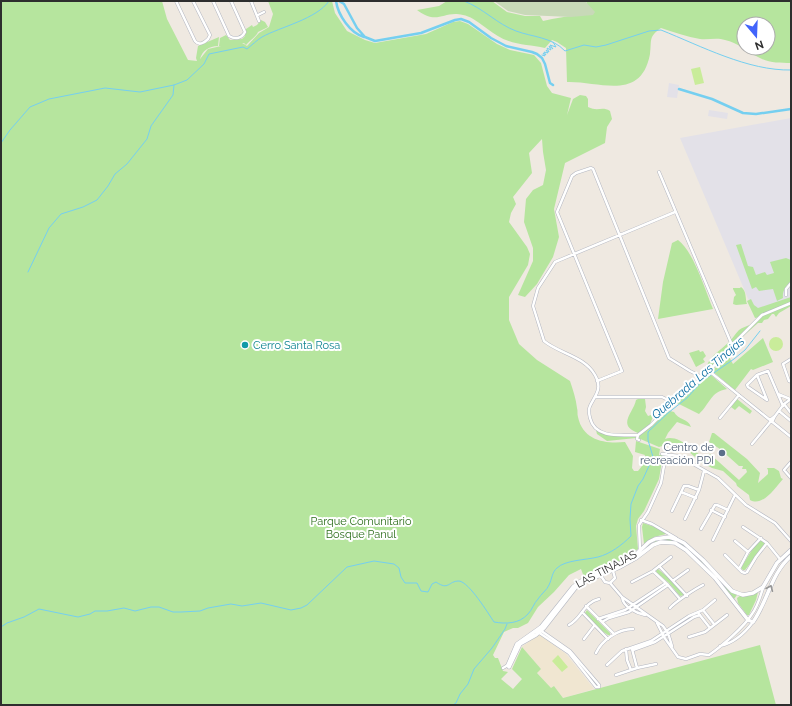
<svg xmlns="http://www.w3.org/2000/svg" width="792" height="706" viewBox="0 0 792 706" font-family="Raleway,sans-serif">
  <rect width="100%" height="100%" fill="#efe9e1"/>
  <path fill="#e3e1e8" d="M669,83l10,2 -2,13 -10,-1z
    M709,110l19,3 -1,6 -19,-3z
    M791,118v182l-36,15 -75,-177z"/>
  <path fill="#f0e6d1" d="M539,634l27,20 28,35 -31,9 -9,-12 -3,3 -14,-17 4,-3 -19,-22z"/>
  <path fill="#b6e59e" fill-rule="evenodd" d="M1,1h161l5,18 21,41 9,1 -1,-3 2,-12 21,-9 -1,9c-9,0 -16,5 -18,13l8,-10 13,-3h-2l1,-8 6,-3 4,5 12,-1 3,-3 1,-7 6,-4 1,2 4,-2 4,-5 4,2 3,5 -10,5c-2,5 -9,9 -12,13l-2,-2 -2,1h2l3,2 12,-13 10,-6 4,-13 -5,-13h64l3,12 12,18 18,9 10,3 51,-9 27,-12 7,-1 8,3 29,20 13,6 24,5 7,8 6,23 5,7 19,5 -4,17 6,-16 7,-4 6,1 2,3v8c10,5 14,-1 22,4l2,8 -5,8 -2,16 -40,20 -11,46 5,28 -6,20 -16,27 -12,13 -7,-2 15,-34v-13l-9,-26 2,-23 7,-9 10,-5 3,-15 -3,-18 -1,-13 -13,14 3,20 -19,24 3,7 -5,9 -2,9 18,25 3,7 -2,11 -19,32v23l10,24 18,16 33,21c3,9 6,18 7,27 1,3 0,6 1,9 5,24 28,27 47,25l8,14 -1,12 2,3h4l4,-5 3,-11 -10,-3 1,-11 24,8 -1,6h4l-4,24 -15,32 -6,8 -2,7 2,23c-17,12 -34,21 -54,28l-3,-8 -12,6 -15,17 -16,15 -10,16 -10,5h-5l-9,4 -11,23 2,3h3l5,13 5,1 -7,7 12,10 9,-10 -10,-10 10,-22 19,22 -4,4 14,15 3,-2 9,12 197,-53 16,60h-775z
    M447,1h45l15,11 18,4h15l3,5 9,-2 35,-6v-10l-2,-2h206v62c-12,0 -23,0 -33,-6 -12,-6 -20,-14 -33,-17 -8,-3 -16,0 -25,-1 -13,-2 -26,-7 -39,-11 -13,9 -9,12 -11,26 -9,48 -50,27 -83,28l-1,-34 -9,-6 -5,-2 -7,8c-13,-3 -27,-3 -39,-8 -14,-5 -30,-23 -43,-25 -20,-5 -25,11 -46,-5l22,-4zM744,24h24v24h-24z
    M678,240c16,12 27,50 35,69l-55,10 5,-37 9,-39z
    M741,244l7,22 5,1 3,8 9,-3 2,3 7,-2 -4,-11 16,-4 5,2v21c-5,5 -9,10 -8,17l-6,3 -4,-12 -14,2 -3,-4 -4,2 -16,-44z
    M741,287c6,4 4,12 6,17l-11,1 -3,-1 1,-7 2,-2 -3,-6v-1h7z
    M791,297v9l-12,7 -3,4 -2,-3h-2l-4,5 -4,1 -2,3h-4l-27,24 -3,1 -13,13v4l-3,4h-4l-1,-4c5,-11 14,-15 22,-23 4,-4 6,-8 10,-12 7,-5 17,-5 21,-13l-5,1 -8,-17 4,-2 3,6 4,3z
    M763,338l10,24 -20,8 -2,-1 -16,21 -23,-19 16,-16 5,9z
    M699,350l1,2 3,-1 3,5 -3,3 2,3 -9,5 -7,-14z
    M710,374l17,15c-17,3 -17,15 -28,25l-22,-11z
    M638,399h7l1,8 -1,4 3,5 3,-1 2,2 -3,7 -12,9c-22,-8 -4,-21 -2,-33z
    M737,399l15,12 -2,3 -11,-8 -4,4 -4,-3z
    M670,411l4,1c4,8 14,6 17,15l-14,-5 -9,11 -3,6c13,-5 30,12 38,19l7,-4 29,26 8,-8 -1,-3h-4l1,-3h-4l-19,-17 -11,-7 3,-9h2l33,26 13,14 -2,10 10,-9v-4l-1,-2h7l5,3 2,7 2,1c-8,9 -20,28 -33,21l-1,-5 -12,-9 -1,-3 -13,-12 -11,-3 -11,-6 -19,-16 -6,-3h-4l-13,4 -21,-9v-3c7,-5 27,-23 32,-24z
    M596,430l17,5 22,-1 1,4 -29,3 -10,-7z
    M643,523l15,5 8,6 -12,3 -10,7 -2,-17z
    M669,538l11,4 11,9 43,42 3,2 -3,4 -24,-29 -37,-29h-12l-18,9 14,-10z
    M761,539l4,5 -20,26h-2l-2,-2c6,-10 12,-21 20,-29z
    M657,569h1l12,10 14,16 -4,1 -11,-13 -13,-11z
    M758,592l-2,8 -7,15h-2l-9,-12 -1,-5 4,-3z
    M587,610l23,23v2h-2l-9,-6 -14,-16z"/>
  <path fill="#c8d9b8" d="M494,1h91l10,11 -2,3 -22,2 -46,-2 -17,-4z"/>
  <path fill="#c9ec9a" d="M700,67l4,16 -9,2 -4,-16z
    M769 344a7 7 0 1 1 14 0a7 7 0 1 1-14 0Z
    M558,655l10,12 -6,5 -10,-11z"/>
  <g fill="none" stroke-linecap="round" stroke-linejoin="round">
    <path stroke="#75cff0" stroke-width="1" d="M464,1c19,7 33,23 52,30 16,6 36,6 49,20l19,-6 12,2 10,-2 43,-14 12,-1c40,16 87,41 130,40
      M542,55l3,1 -2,-3 3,2 -2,-3 4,1 -2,-3 3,2 -2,-4 4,2 -2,-4 4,3 -3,-4 6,2 -3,-5
      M1,143l9,-13 20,-23 19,-8 56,-11 35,4 34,-7 13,-5 17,-16 5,-10 34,-7 4,2c5,-4 10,-9 15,-12 18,-10 55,-18 67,-36
      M28,272l21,-44 12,-14 22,-7 14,-7 11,-14 7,-12 12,-10 20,-25 4,-13 22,-31 1,-10
      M1,627l6,-4 17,-6 15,-8 39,8 12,-3 5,-3h12l17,-3 11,3 16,-4h8l14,5h8l19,-1 8,-3 23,-4 11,2 19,-3 30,7 10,-2 6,-3 40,-38 27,-6 20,3 5,4 2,9 4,6h12l4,8 7,1 4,-8 4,-2c13,9 12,-1 23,-1 10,1 29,32 35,41 12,2 25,2 34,-8 4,-4 6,-11 10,-15 3,-5 9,-9 11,-14 3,-6 3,-13 8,-17 8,-8 29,-8 41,-11 12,-3 24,-12 33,-21l-1,-17 1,-15 7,-18 5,-7 10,-22 -5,-17v-8l20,-19 19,-15 15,-17 32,-22 11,-9 15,-19
      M453,705l3,-2 4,-9 8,-10 6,-15 18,-21 13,-19 2,-5"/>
    <path stroke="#75cff0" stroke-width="2.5" d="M336,1c2,14 14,32 28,36
      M339,1l5,3 13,24 8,9 10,4 46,-8 34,-13 6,-1 8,3 22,16 15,8 26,6 5,2 5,4 3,6 5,19 3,2
      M679,89l33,10 31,14 13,1 35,-5"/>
    <defs>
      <path id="street" d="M176,1l19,40c4,5 9,2 13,-2l2,-4 -17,-34
        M213,1l16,35c7,4 13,2 16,-4l-14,-31
        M251,1l8,20
        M258,15l6,-3
        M659,172l73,173
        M786,295v-6l5,-6
        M791,359l-8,5 6,17 2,1
        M709,371l82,66
        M757,375l10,25
        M597,381l25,-10 -65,-159 15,-36 4,-3 15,-5 2,1 76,189 21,13 12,6
        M778,394l12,5
        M596,397h66l6,3 2,6 -19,19 -13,10 -1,4 2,1
        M767,400l-19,-13 -1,-2 10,-10 11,-4 15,35
        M784,404l7,9
        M670,406l8,-6 48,-46 1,-4 35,-35 29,-12
        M779,411l12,10
        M775,416l9,-12 7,-5
        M720,418l19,-23
        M770,420l5,-4 -3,6
        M638,435c-17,0 -43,4 -48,-17 -1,-4 -2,-8 0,-12 5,-11 13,-17 5,-31 -11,-19 -35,-21 -51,-34l-11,-35 5,-18 17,-26 120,-50
        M752,444l19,-23
        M662,454l17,2 39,22 28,27 29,18 16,18
        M791,462l-7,8 7,8
        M681,492l15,6
        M711,510l14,7
        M672,511l12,-25h4l11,4
        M685,519l14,-29 5,-19
        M641,520l11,4 24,14
        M743,527l24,16 13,16
        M701,529l14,-24h2l11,5
        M713,540l22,-45
        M735,541l13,11
        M640,551l-1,-26 9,-13 13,-29 5,-29
        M725,555l17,17 3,1 2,-1 9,-15 11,-14
        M659,566l28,30
        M739,569l9,-17 13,-14
        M653,571l15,14 12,14
        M601,576l4,6 5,1 12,14 41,29 5,7 4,13
        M674,580l14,-10
        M632,582l21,-11 18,-14
        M610,583l5,-5 -2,-7
        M622,597c1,10 14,16 23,18
        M586,606l28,28
        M670,608c5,-6 25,-19 33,-23
        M703,610l11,14
        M582,612l26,27
        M699,614l11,14
        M598,619l27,-9 41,-27
        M602,622l7,-4 20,-6 39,-27
        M657,623l7,14 14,20 8,2 14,-5 9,1c13,-9 35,-28 43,-41 6,-8 8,-17 11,-26
        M569,625c13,-7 15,-23 30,-26
        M540,630l30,21 29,34v2
        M538,632l31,21 27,34h3
        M689,637l16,-5 22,-17
        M584,639l10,-13
        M720,646c14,-3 24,-12 33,-24
        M626,649l1,11 4,10
        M632,649l5,19
        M633,650l22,-8 39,-25 6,-2
        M596,653c6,-13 22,-24 37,-24
        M607,665l15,-14 29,-10 38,-25 14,-6 12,-10
        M503,668l5,-3
        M616,675l21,-7 19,-4"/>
      <path id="secondary" d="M509,667l11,-23 16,-9 8,-7 32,-41 8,-5 34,-14 18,-10 17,-13 8,-3 14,1 11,7 29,28 33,42 5,2c15,-21 18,-49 38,-66
        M509,667l-1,-2 9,-21 24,-17 32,-40 8,-6 40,-18 12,-6 16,-15 6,-3 14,-2 9,3 6,3 19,17 29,31 11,4 10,-2 10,-6 14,-24 14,-13"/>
    </defs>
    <use href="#street" stroke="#b4b7c1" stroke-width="3.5"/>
    <use href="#secondary" stroke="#b4b7c1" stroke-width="4.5"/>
    <use href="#street" stroke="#fff" stroke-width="2.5"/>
    <use href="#secondary" stroke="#fff" stroke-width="3.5"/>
  </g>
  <defs><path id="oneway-chevron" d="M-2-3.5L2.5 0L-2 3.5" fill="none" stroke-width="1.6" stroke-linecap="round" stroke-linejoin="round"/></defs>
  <use stroke="#969696" href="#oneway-chevron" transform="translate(770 588) rotate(-67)"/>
  <circle fill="#0f9aa8" stroke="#fff" stroke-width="1.5" cx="245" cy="345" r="4"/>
  <circle fill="#5c6f8a" stroke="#fff" stroke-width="1.5" cx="722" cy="453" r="4"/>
  <g text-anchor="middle" stroke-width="4" stroke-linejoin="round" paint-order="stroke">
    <g font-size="11" fill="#0d838f" stroke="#fff" text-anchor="start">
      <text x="253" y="349">Cerro Santa Rosa</text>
    </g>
    <g font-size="11" fill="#4e5e75" stroke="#fff" text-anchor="end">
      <text x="714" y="451">Centro de<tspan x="714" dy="13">recreación PDI</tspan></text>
    </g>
    <g font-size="11" fill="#2c6e1b" stroke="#fff">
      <text x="361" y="525">Parque Comunitario<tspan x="361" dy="13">Bosque Panul</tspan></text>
    </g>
    <g font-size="11" fill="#2e2e2e" stroke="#fff">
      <text transform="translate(606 569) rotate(-28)" y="4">LAS TINAJAS</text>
    </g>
    <g font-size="12" font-style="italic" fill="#0d6fa3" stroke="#fff">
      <text transform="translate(698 378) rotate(-41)" y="4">Quebrada Las Tinajas</text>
    </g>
  </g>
  <rect width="792" height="706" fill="none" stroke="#2e2e2e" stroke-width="4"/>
  <g transform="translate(756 36) rotate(161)"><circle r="19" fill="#ffffff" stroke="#ababab"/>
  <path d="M0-3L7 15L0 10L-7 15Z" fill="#4264fb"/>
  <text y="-6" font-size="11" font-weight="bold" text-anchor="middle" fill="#2e2e2e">N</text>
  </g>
</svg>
